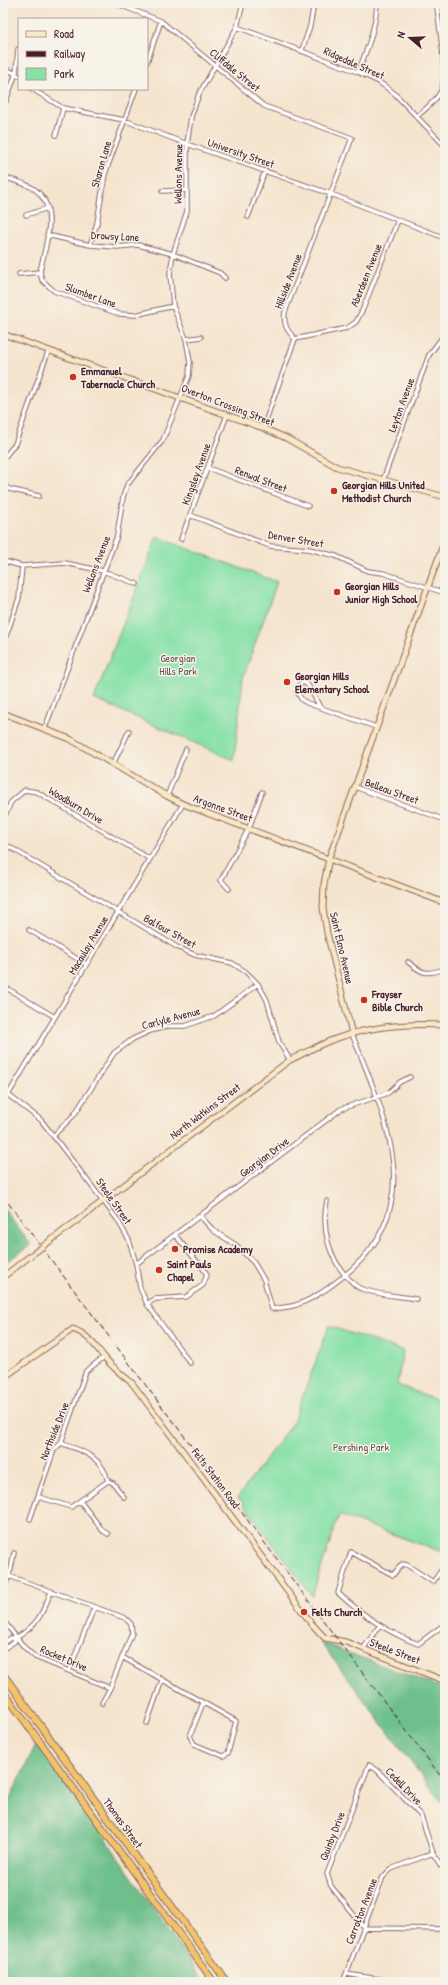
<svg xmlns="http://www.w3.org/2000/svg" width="448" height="1985" viewBox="0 0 448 1985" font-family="'Patrick Hand',sans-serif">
  <rect width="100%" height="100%" fill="#f7f3e8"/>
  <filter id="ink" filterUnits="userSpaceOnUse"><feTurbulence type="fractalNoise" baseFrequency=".025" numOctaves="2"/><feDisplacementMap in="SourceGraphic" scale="8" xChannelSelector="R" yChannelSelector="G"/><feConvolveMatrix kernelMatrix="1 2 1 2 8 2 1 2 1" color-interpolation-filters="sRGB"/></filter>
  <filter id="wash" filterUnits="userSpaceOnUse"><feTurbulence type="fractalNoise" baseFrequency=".012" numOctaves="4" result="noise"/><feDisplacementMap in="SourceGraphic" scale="16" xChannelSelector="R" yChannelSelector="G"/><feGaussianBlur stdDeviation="0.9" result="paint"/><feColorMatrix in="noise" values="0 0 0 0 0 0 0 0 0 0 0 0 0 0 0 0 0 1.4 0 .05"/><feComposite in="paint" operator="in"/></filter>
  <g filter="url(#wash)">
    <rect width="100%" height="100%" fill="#f5e4ce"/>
    <path fill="#87e1a7" stroke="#688069" d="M157,537l120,45 -34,96 -9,82 -140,-61z
      M329,1326l74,25 -6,34 48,17v151l-106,-38 -27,81 -74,-99 55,-75z"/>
    <path fill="#6dbf8c" stroke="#5c6f5c" d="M3,1208l28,37 -28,19z
      M320,1642l125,47v118z
      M38,1740l166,242h-201v-169z"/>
  </g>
  <g filter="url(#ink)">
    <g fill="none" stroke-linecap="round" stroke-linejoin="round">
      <defs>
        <path id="street" d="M115,3l46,18 103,85 88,32 -67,174c-2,13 2,18 10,27l-32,89
          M237,27l121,45 21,10 15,11 51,53
          M302,50l8,-24 4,-23
          M147,62l14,-41
          M3,67l16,9
          M358,72c9,-22 18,-45 19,-69
          M32,89l31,19 61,12 63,24 144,50 114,44
          M3,109l13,-36 2,-24
          M417,116c9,-7 19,-15 24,-25 7,-16 -2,-65 -4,-84l1,-4
          M56,135l7,-27
          M3,177c12,4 28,7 37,17 18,19 4,56 0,78l2,8 12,11 65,23 16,1 38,-9
          M162,191l25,-1
          M26,215l22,-7
          M248,217l17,-46
          M47,235l43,10 27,2 21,-2 35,9 47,19 5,5
          M90,245l7,-22 8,-49 31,-85
          M19,274l21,-2
          M186,339l15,-2
          M295,339l52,-11 9,-6 7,-13 35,-89
          M3,459l12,-15 33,-92
          M208,468l100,38
          M383,480l46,-125 12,-16 4,-2
          M3,485l6,4 30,7
          M190,515l80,31 39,3 27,7 32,15 15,2 62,20
          M181,539l46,-124
          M3,561l19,5 43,-3 38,8 34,13
          M3,645l16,-47 3,-32
          M320,707l-12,-22 -5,-3 -2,1 -4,9 5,8 5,3 69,24
          M45,728l72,-192 6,-39 4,-12 36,-45 26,-64 1,-14 -4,-23 -13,-33 -3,-33 3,-19 14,-43v-67l4,-27 8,-23 38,-67 6,-24
          M445,745v2
          M113,764l16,-33
          M355,787l90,33
          M167,796l19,-47
          M3,820l8,-18 14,-12 12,2 113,67
          M3,843l174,104 18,8 37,8 14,9 12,12 9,16 12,42 11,18
          M229,889l-8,-9 28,-52 13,-36
          M29,930l57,34
          M408,962c15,12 18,13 37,7
          M3,986l52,31
          M3,1091l38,29 76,99 12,21 7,24 4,24 7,16 43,59
          M8,1095l175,-291
          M53,1136l21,-21 40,-62 19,-14 17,-8 19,-5h16l29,-10 44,-32
          M327,1201c-6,28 2,59 23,79 3,3 7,8 12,9 16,6 37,7 54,10
          M200,1216l14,15 22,14 18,18 10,17 8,29c8,-1 17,-2 24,-4 21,-7 40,-22 56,-36 76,-68 31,-157 0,-235
          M136,1264l205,-155 47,-16 12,-11 10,-5
          M147,1304l8,-5 31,-2 17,-12 4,-10 -2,-4 -30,-36
          M61,1443c21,8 41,13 47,38l5,2 11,14
          M39,1497l32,10 37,-26
          M80,1501l23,30 5,3
          M30,1519l24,-69 7,-7 25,-72 18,-14
          M445,1565l-12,17 -26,-17 -5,-1 -9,11 -42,-23 -13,41c23,21 51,40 80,51l27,-20
          M9,1576l116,42 6,6 1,9 -22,55 -8,15
          M3,1591l8,-22 3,-16
          M3,1620l21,27 11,10 75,31
          M16,1638c22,-13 26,-24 35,-46
          M3,1643l8,-5h5l-2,4 -11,7
          M363,1649l17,-24
          M122,1657l114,64 -8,32 -5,3 -29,-12 -4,-8 13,-33
          M69,1671l25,-63
          M147,1723l15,-43
          M441,1866l-8,-13 -12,-37 -44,-46 -8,-5 -42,109 4,12 33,42 81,1
          M346,1974l53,8
          M343,1982l40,-105 8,-8 42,-16"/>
        <path id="secondary" d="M3,334l260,94 23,10 51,29 108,30
          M3,713l67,26 97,57 16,8 262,99
          M352,1034l-25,-101 -4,-25 1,-24 5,-26 116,-318
          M50,1241l240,-181c15,-7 30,-16 45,-21 35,-13 73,-16 110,-14
          M3,1277l27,-21
          M3,1378l70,-49c16,6 21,16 32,29 8,10 17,17 27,25l179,240 14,15 21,4 99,39"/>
        <path id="highway" d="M3,1674l224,308
          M3,1691l211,291"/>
      </defs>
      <use href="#street" stroke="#866464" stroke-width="5.5"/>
      <use href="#secondary" stroke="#866464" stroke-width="7"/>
      <use href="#highway" stroke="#866464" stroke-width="8"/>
      <use href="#street" stroke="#fff" stroke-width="3.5"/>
      <use href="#secondary" stroke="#fae7c3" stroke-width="5"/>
      <use href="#highway" stroke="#f2c36a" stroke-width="6"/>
      <path stroke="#4a1f2b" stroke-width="1" stroke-dasharray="6 3" stroke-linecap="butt" d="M3,1196l442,586"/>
      <defs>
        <path id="secondary-bridge" d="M30,1256l20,-15"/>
      </defs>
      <use href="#secondary-bridge" stroke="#866464" stroke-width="7" stroke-linecap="butt"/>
      <use href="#secondary-bridge" stroke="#fae7c3" stroke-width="5"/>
    </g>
  </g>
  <g fill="#c8321e" stroke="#f7f3e8" stroke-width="1.5">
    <circle cx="73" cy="377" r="4"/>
    <circle cx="334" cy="491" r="4"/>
    <circle cx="337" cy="592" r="4"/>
    <circle cx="287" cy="682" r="4"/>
    <circle cx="364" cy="1000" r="4"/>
    <circle cx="175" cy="1249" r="4"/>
    <circle cx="159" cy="1270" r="4"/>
    <circle cx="304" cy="1612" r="4"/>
  </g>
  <g text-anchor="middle" stroke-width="3" stroke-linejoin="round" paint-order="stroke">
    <g font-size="11" fill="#4a1f2b" stroke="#f7f3e8">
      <text transform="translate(354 63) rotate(24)" y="4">Ridgedale Street</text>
      <text transform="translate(235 70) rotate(39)" y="4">Cliffdale Street</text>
      <text transform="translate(241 153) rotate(19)" y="4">University Street</text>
      <text transform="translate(101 164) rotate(-74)" y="4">Sharon Lane</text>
      <text transform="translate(178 174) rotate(-89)" y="4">Wellons Avenue</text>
      <text transform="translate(115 236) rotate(3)" y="4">Drowsy Lane</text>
      <text transform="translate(366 275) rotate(-68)" y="4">Aberdeen Avenue</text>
      <text transform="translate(288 281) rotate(-69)" y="4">Hillside Avenue</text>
      <text transform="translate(91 295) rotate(20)" y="4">Slumber Lane</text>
      <text transform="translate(228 405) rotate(21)" y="4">Overton Crossing Street</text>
      <text transform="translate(401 405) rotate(-70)" y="4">Leyton Avenue</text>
      <text transform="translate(196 474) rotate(-70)" y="4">Kingsley Avenue</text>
      <text transform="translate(261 479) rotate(21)" y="4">Renwal Street</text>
      <text transform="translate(296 539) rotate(10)" y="4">Denver Street</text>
      <text transform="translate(96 564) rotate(-69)" y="4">Wellons Avenue</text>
      <text transform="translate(392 791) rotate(20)" y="4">Belleau Street</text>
      <text transform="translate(76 805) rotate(31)" y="4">Woodburn Drive</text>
      <text transform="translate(223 808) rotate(20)" y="4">Argonne Street</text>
      <text transform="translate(170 931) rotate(29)" y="4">Balfour Street</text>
      <text transform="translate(88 945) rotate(-59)" y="4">Macaulay Avenue</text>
      <text transform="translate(342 948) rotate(77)" y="4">Saint Elmo Avenue</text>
      <text transform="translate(171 1018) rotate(-15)" y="4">Carlyle Avenue</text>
      <text transform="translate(205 1111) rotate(-37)" y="4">North Watkins Street</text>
      <text transform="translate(264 1157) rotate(-37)" y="4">Georgian Drive</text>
      <text transform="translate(114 1201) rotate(55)" y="4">Steele Street</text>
      <text transform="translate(54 1431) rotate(-68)" y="4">Northside Drive</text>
      <text transform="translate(216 1478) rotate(53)" y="4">Felts Station Road</text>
      <text transform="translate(395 1651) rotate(21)" y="4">Steele Street</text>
      <text transform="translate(64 1658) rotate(23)" y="4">Rocket Drive</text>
      <text transform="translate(404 1786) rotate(46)" y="4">Cedell Drive</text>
      <text transform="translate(123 1823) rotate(54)" y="4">Thomas Street</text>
      <text transform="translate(332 1836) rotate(-69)" y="4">Quinby Drive</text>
      <text transform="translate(361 1911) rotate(-69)" y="4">Carrolton Avenue</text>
    </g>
    <g font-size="11" font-weight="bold" fill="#4a1f2b" stroke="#f7f3e8" text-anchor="start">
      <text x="81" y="375">Emmanuel<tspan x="81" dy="13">Tabernacle Church</tspan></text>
      <text x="342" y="489">Georgian Hills United<tspan x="342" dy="13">Methodist Church</tspan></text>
      <text x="345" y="590">Georgian Hills<tspan x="345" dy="13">Junior High School</tspan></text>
      <text x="295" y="680">Georgian Hills<tspan x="295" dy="13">Elementary School</tspan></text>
      <text x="372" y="998">Frayser<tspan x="372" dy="13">Bible Church</tspan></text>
      <text x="183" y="1253">Promise Academy</text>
      <text x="167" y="1268">Saint Pauls<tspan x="167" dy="13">Chapel</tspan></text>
      <text x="312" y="1616">Felts Church</text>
    </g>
    <g font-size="11" fill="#59504a" stroke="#f7f3e8">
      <text x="178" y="662">Georgian<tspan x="178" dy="13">Hills Park</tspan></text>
      <text x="361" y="1451">Pershing Park</text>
    </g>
  </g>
  <rect width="448" height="1985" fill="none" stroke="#f7f3e8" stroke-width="16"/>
  <rect x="18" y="18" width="130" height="72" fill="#f7f3e8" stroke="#b29e9c"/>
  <rect x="26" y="31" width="20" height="6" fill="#fae7c3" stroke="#b29e9c"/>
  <text x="54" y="38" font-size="12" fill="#4a1f2b">Road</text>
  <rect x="26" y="51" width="20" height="6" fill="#4a1f2b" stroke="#b29e9c"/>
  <text x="54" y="58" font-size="12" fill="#4a1f2b">Railway</text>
  <rect x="26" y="68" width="20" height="12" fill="#87e1a7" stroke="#b29e9c"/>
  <text x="54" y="78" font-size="12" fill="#4a1f2b">Park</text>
  <g transform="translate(410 38) rotate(289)" stroke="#f7f3e8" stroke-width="3" paint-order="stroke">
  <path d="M0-3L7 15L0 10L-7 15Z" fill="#4a1f2b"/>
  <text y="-6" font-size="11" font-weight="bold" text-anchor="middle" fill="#4a1f2b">N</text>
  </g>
</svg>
